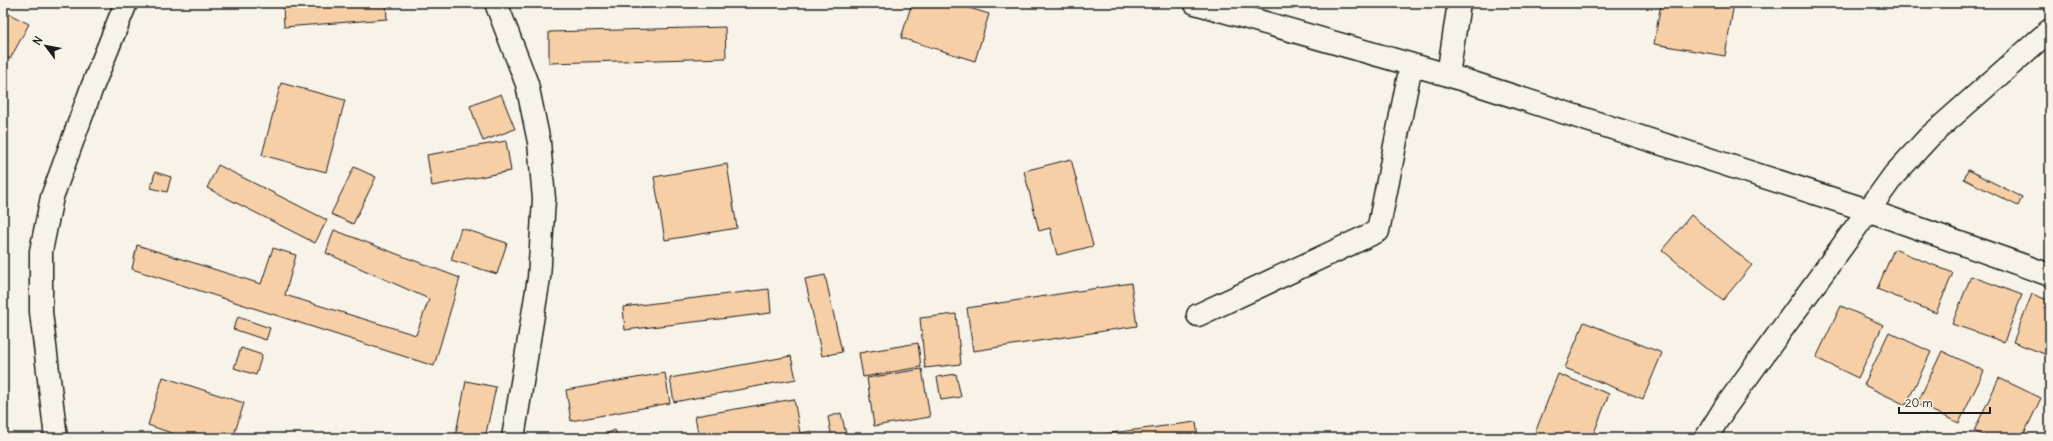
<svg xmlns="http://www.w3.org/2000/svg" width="2053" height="441" viewBox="0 0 2053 441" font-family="Delius,sans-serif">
  <rect width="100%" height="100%" fill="#f7f3e8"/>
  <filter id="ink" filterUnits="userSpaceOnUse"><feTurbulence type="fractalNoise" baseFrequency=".025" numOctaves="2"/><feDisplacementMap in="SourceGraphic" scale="8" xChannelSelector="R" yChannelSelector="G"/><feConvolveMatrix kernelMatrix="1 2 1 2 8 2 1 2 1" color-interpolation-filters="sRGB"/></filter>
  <g filter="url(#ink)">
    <path fill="#f7cfa7" stroke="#1c1c1c" d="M283,3h103l1,16 -103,8z
      M433,3h9l-7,3z
      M912,3h41l36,11 -14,47 -74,-23z
      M1661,3h73l-9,53 -71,-12z
      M3,11l26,13 -19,35 -7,-4z
      M725,27l1,31 -177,5v-31z
      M281,83l64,17 -19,72 -64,-17z
      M501,94l14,35 -32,12 -13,-35z
      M506,141l5,30 -79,15 -5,-31z
      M1071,159l22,87 -36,9 -7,-27 -11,3 -15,-60z
      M727,164l10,64 -72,12 -11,-63z
      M218,165l109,55 -12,23 -108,-55z
      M354,167l22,10 -23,47 -22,-10z
      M1968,170l54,27 -4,9 -54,-27z
      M155,172l16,5 -4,15 -16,-4z
      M1691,215l61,50 -29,35 -61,-50z
      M461,228l46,15 -10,31 -46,-14z
      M334,230l126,48 -26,88 -302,-97 5,-24 124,39 12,-36 23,7 -11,40 131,40 13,-36 -103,-46z
      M1894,249l59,24 -17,40 -59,-24z
      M825,275l17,77 -20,4 -17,-77z
      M1971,276l51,19 -18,47 -52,-18z
      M1131,283l6,43 -164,25 -6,-43z
      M769,289l2,24 -146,17 -2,-23z
      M2032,294l18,7v55l-37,-14z
      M1841,306l42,19 -25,53 -42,-20z
      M956,314l5,50 -36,4 -5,-50z
      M238,317l32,11 -4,12 -33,-11z
      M1584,322l78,31 -19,46 -78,-31z
      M1889,332l42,20 -25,53 -42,-20z
      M918,343l3,24 -58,10 -4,-24z
      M241,348l21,7 -6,20 -22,-7z
      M1942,351l42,20 -25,52 -42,-19z
      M791,356l5,23 -122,23 -4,-24z
      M922,369l8,48 -56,9 -7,-48z
      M665,373l5,30 -99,18 -5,-31z
      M956,374l5,23 -20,3 -4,-23z
      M1558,374l51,20 -17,44h-59z
      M163,377l81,26 -11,35 -11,-3 -1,3h-35l-38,-13z
      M1999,378l42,20 -19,40h-33l-15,-7z
      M466,381l30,6 -11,51h-30z
      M794,399l6,34 12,-2 1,7h-114l-4,-22z
      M841,413l6,25h-15l-4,-21z
      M1196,422l2,16h-125z
      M615,430l4,8h-22z"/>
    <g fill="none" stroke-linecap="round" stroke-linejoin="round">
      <defs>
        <path id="minor" d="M496,3l31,81 12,58 5,57 -5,79 -26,160
          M1195,3l253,72 419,135 183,65
          M1448,75l11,-72
          M1198,315l180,-84 33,-166
          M56,438l-15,-126v-61l11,-54 39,-107 35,-87
          M1706,438l18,-29 170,-234 35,-38 121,-107"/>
      </defs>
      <use href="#minor" stroke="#1c1c1c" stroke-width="25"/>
      <use href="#minor" stroke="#f7f3e8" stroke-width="22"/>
    </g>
  </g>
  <rect width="2053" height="441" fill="none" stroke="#f7f3e8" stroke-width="16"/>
  <rect x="8" y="8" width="2037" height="425" fill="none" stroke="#1c1c1c" stroke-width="1.5" filter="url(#ink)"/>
  <g transform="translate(46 46) rotate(302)" stroke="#f7f3e8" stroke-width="3" paint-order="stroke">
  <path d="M0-3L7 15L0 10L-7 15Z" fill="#1c1c1c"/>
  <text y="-6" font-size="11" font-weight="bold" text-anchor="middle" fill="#1c1c1c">N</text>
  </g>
  <path d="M1899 407v6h91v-6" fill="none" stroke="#1c1c1c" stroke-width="2"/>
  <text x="1905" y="407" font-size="12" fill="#1c1c1c" stroke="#f7f3e8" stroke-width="3" paint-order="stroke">20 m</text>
</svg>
